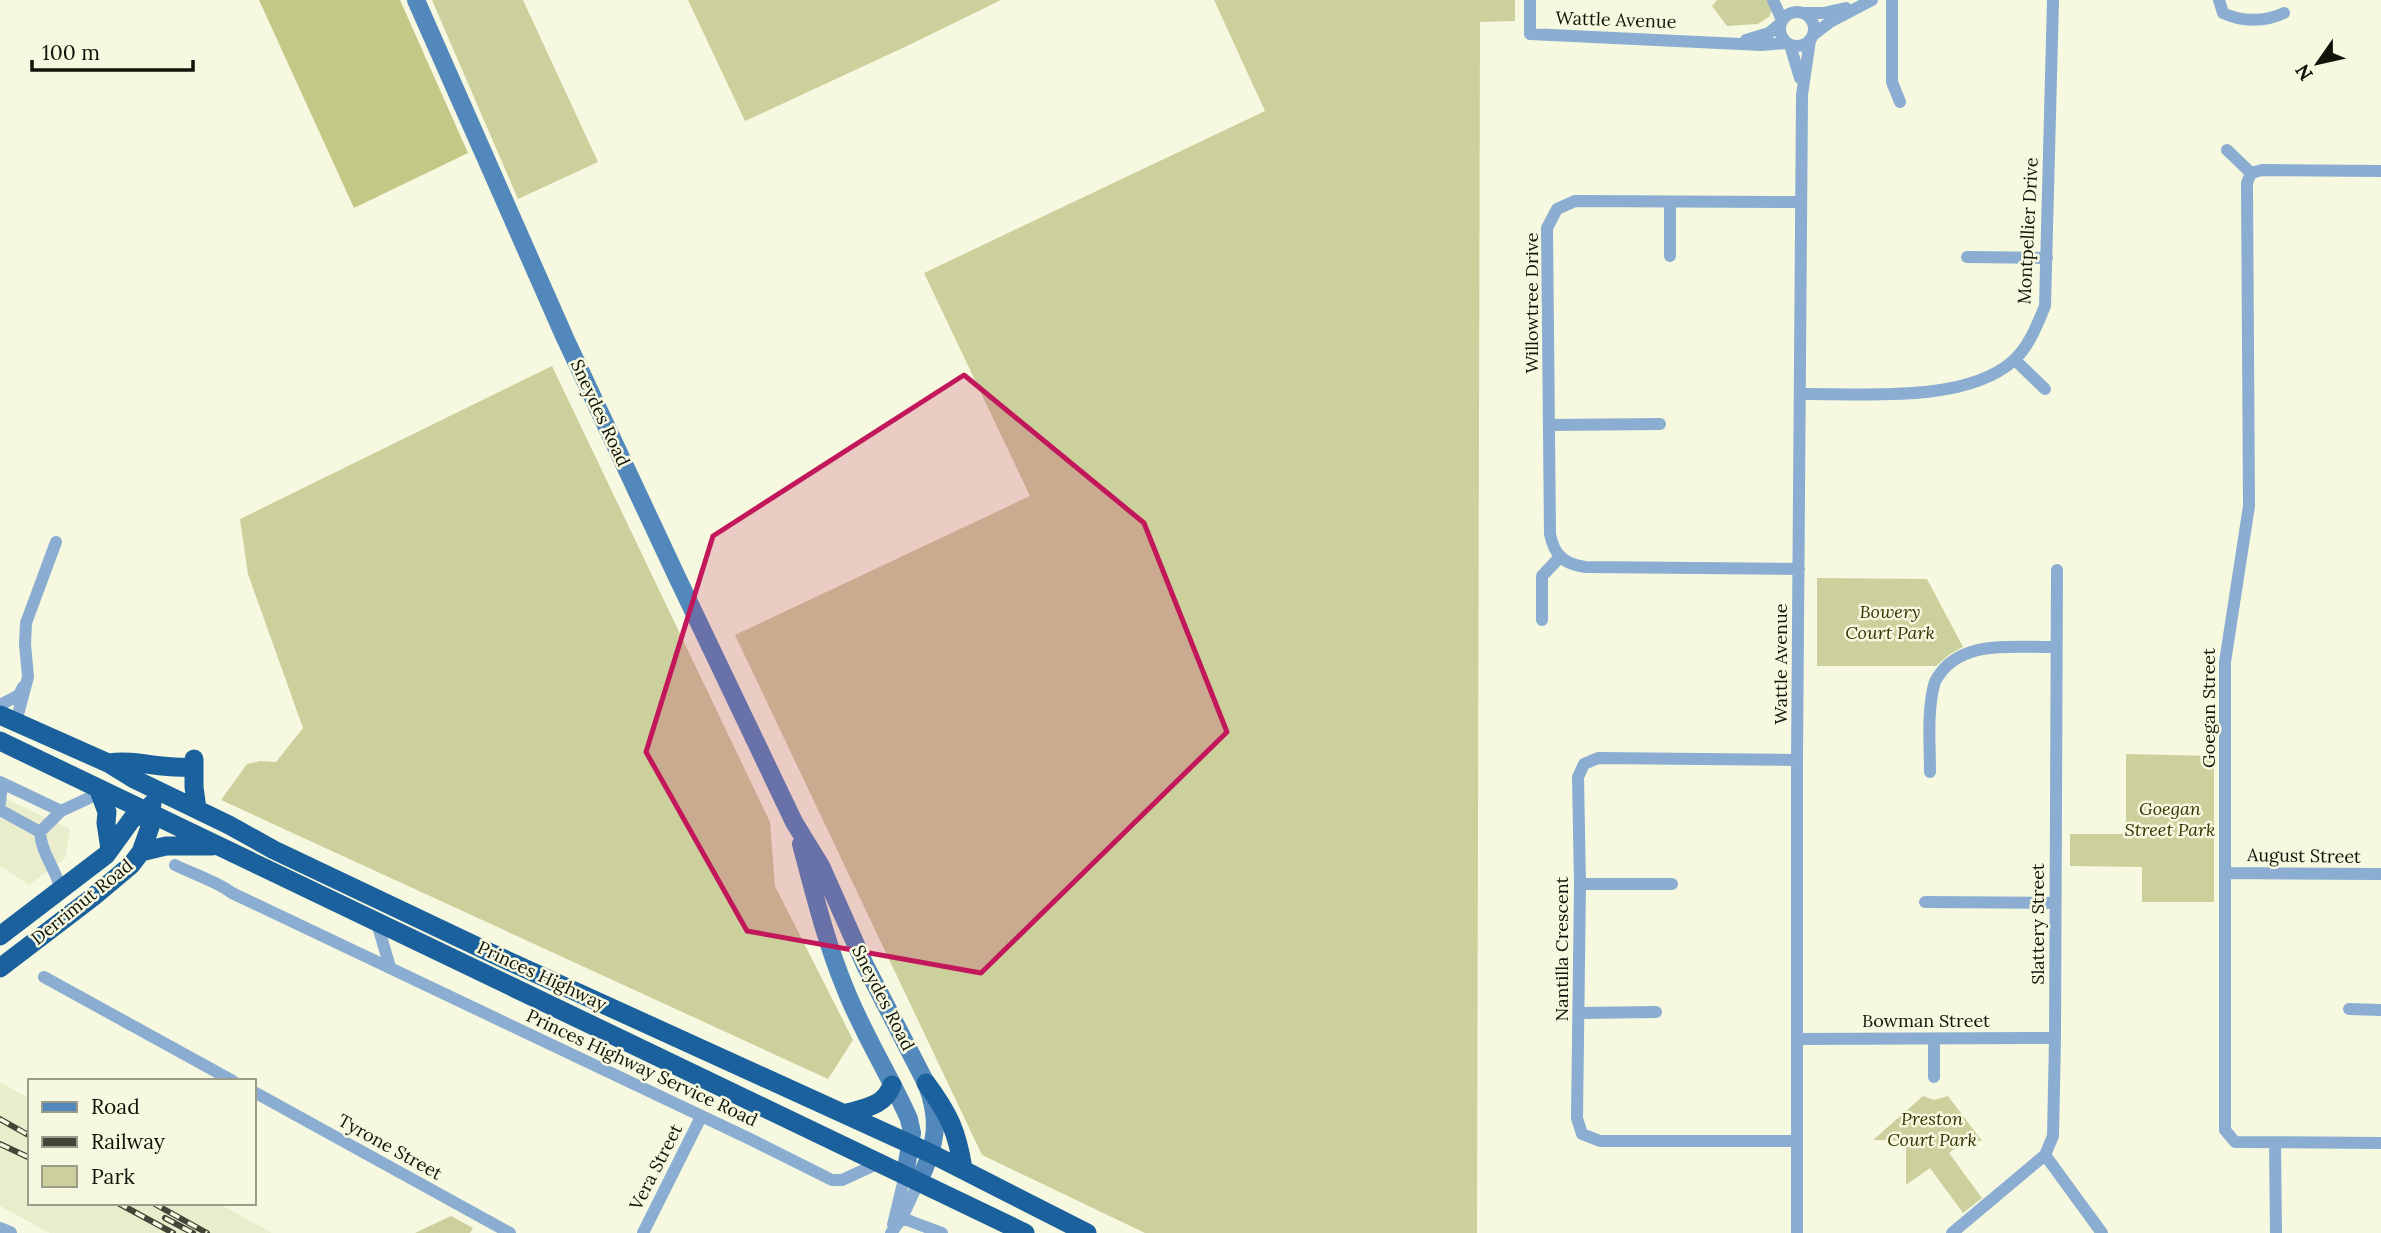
<svg xmlns="http://www.w3.org/2000/svg" width="2381" height="1233" viewBox="0 0 2381 1233" font-family="Lora,serif">
  <rect width="100%" height="100%" fill="#f6f9df"/>
  <path fill="#eaedcc" d="M0,796l70,33 -5,29 -36,27 -29,-19z
    M0,1082l30,17v104h188l54,30h-222l-50,-27z"/>
  <path fill="#ccd09d" d="M432,0h91l75,162 -80,37z
    M688,0h313l-94,46 -162,75z
    M1214,0h301v21l-35,1 -3,1211h-332l-163,-78 -247,-520 295,-139 -106,-223 341,-162z
    M1717,0h52l3,9 -3,8 -11,7 -31,2 -15,-20z
    M552,366l218,456 5,64 78,154 -25,39 -607,-279 26,-36 13,-3 16,1 27,-34 -55,-154 -8,-55z
    M1817,578l110,1 36,68 -13,7 -14,12h-119z
    M2126,754l88,2v146h-72v-35l-72,-1v-32h56z
    M1923,1096l11,4 14,-4 34,45h-17l-16,12 33,45 -19,15 -33,-45 -24,17v-44l-33,-1z
    M451,1216l22,12 -3,5h-55z"/>
  <path fill="#c3c887" d="M259,0h141l68,153 -114,55z"/>
  <g fill="none" stroke-linecap="round" stroke-linejoin="round">
    <path stroke="#8aadd1" stroke-width="12" d="M1530,0v34l231,11 26,-2
      M1773,0l9,20
      M1892,0v82l8,20
      M2219,0l4,13c18,9 43,9 61,0
      M1780 29a17 17 0 1 1 34 0a17 17 0 1 1-34 0Z
      M1803,13h20l23,-5
      M1813,35l17,-13 42,-22
      M1746,40l23,-7 11,-9
      M1790,45l10,33
      M2227,150l24,23
      M2381,171l-119,-1 -11,3 -4,10 2,323 -24,156v468l10,12 146,1
      M1670,203v53
      M1967,257l80,1
      M2015,360l30,29
      M1800,394c62,-1 164,10 213,-33 16,-14 24,-36 32,-55l8,-306
      M1550,425l110,-1
      M1799,569l-214,-2c-21,-3 -31,-12 -35,-33l-3,-306 10,-19 18,-8 226,1
      M1542,620v-44l18,-19
      M0,705l19,-10 4,-8
      M16,722l12,-45 -3,-33 1,-21 30,-81
      M1930,772c0,-28 -3,-60 4,-87 1,-6 5,-9 8,-14 27,-32 77,-23 114,-24
      M0,782l61,29 28,-13 9,-10
      M0,803l2,-20
      M0,810l40,22c1,21 16,37 21,58
      M40,832l21,-21
      M175,865c18,9 43,17 57,28l518,246 82,41h10l37,-17
      M2226,873l155,1
      M1580,884h92
      M1925,902l129,1
      M377,923l13,44
      M44,977l189,104
      M2349,1009l32,1
      M1579,1013l77,-1
      M1797,1039l258,-1
      M1934,1077v-38
      M254,1092l256,141
      M1796,1141h-196l-18,-7 -5,-16 3,-234 -2,-107 6,-13 14,-6 199,2
      M2275,1143l1,90
      M2045,1155l57,78
      M902,1218l40,15
      M893,1225l12,-50
      M643,1233l58,-116
      M891,1233l11,-15 17,-37
      M1797,1233v-473l5,-665 8,-55
      M1952,1233l93,-78 8,-19 2,-98 2,-468"/>
    <path stroke="#8aadd1" stroke-width="14" d="M0,1229l10,4"/>
    <path stroke="#5388bd" stroke-width="18" d="M416,0l149,338 112,239 117,245 27,44 44,99 61,118c15,37 10,63 -7,98
      M801,844c13,49 25,98 44,144 18,46 44,86 64,131l3,14 -7,42"/>
    <path stroke="#1a619e" stroke-width="19" d="M0,715l108,48 26,16 95,46 45,25 219,104 439,200 155,79
      M0,741l1025,492
      M194,759v28l3,22
      M109,763c26,-4 51,6 78,4
      M98,788l9,24 -1,11 4,26
      M141,852l25,-6h46
      M0,936l106,-81 26,-36 15,-8 5,-7
      M0,968l93,-71 38,-32 10,-13 9,-25 -3,-16
      M926,1083c23,31 31,48 37,86
      M844,1114c20,-6 40,-7 48,-29"/>
    <defs>
      <path id="rail" d="M0,1119l30,17
        M0,1144l30,14
        M118,1203l55,30
        M153,1203l54,30
        M165,1218l28,15"/>
    </defs>
    <use href="#rail" stroke="#444538" stroke-width="6"/>
    <use href="#rail" stroke="#f6f9df" stroke-width="3.5" stroke-dasharray="10" stroke-linecap="butt"/>
  </g>
  <path fill="#c2185b" fill-opacity="0.2" stroke="#c2185b" stroke-width="5" stroke-linejoin="round" d="M964,375l180,148 83,209 -246,241 -234,-42 -101,-179 67,-216z"/>
  <g text-anchor="middle" stroke-width="5" stroke-linejoin="round" paint-order="stroke">
    <g font-size="18" fill="#12130a" stroke="#f6f9df">
      <text transform="translate(1616 20) rotate(2)" y="6">Wattle Avenue</text>
      <text transform="translate(2028 231) rotate(-87)" y="6">Montpellier Drive</text>
      <text transform="translate(1532 303) rotate(-90)" y="6">Willowtree Drive</text>
      <text transform="translate(600 413) rotate(65)" y="6">Sneydes Road</text>
      <text transform="translate(1781 664) rotate(-90)" y="6">Wattle Avenue</text>
      <text transform="translate(2209 708) rotate(-90)" y="6">Goegan Street</text>
      <text transform="translate(2304 856) rotate(1)" y="6">August Street</text>
      <text transform="translate(82 902) rotate(-39)" y="6">Derrimut Road</text>
      <text transform="translate(2038 924) rotate(-90)" y="6">Slattery Street</text>
      <text transform="translate(1562 949) rotate(-90)" y="6">Nantilla Crescent</text>
      <text transform="translate(542 976) rotate(25)" y="6">Princes Highway</text>
      <text transform="translate(883 998) rotate(63)" y="6">Sneydes Road</text>
      <text x="1926" y="1027">Bowman Street</text>
      <text transform="translate(642 1068) rotate(25)" y="6">Princes Highway Service Road</text>
      <text transform="translate(390 1147) rotate(29)" y="6">Tyrone Street</text>
      <text transform="translate(656 1167) rotate(-63)" y="6">Vera Street</text>
    </g>
    <g font-size="18" font-style="italic" fill="#343602" stroke="#f6f9df">
      <text x="1890" y="618">Bowery<tspan x="1890" dy="21">Court Park</tspan></text>
      <text x="2170" y="815">Goegan<tspan x="2170" dy="21">Street Park</tspan></text>
      <text x="1932" y="1125">Preston<tspan x="1932" dy="21">Court Park</tspan></text>
    </g>
  </g>
  <rect x="28" y="1079" width="228" height="126" fill="#f6f9df" stroke="#9b9d8a" stroke-width="2"/>
  <rect x="42" y="1102" width="35" height="10" fill="#5388bd" stroke="#9b9d8a" stroke-width="2"/>
  <text x="91" y="1114" font-size="21" fill="#12130a">Road</text>
  <rect x="42" y="1137" width="35" height="10" fill="#444538" stroke="#9b9d8a" stroke-width="2"/>
  <text x="91" y="1149" font-size="21" fill="#12130a">Railway</text>
  <rect x="42" y="1166" width="35" height="21" fill="#ccd09d" stroke="#9b9d8a" stroke-width="2"/>
  <text x="91" y="1184" font-size="21" fill="#12130a">Park</text>
  <g transform="translate(2318 63) rotate(236)" stroke="#f6f9df" stroke-width="5" paint-order="stroke">
  <path d="M0-5L12 26L0 18L-12 26Z" fill="#12130a"/>
  <text y="-10" font-size="19" font-weight="bold" text-anchor="middle" fill="#12130a">N</text>
  </g>
  <path d="M32 60v10h161v-10" fill="none" stroke="#12130a" stroke-width="3.5"/>
  <text x="42" y="60" font-size="21" fill="#12130a" stroke="#f6f9df" stroke-width="5" paint-order="stroke">100 m</text>
</svg>
